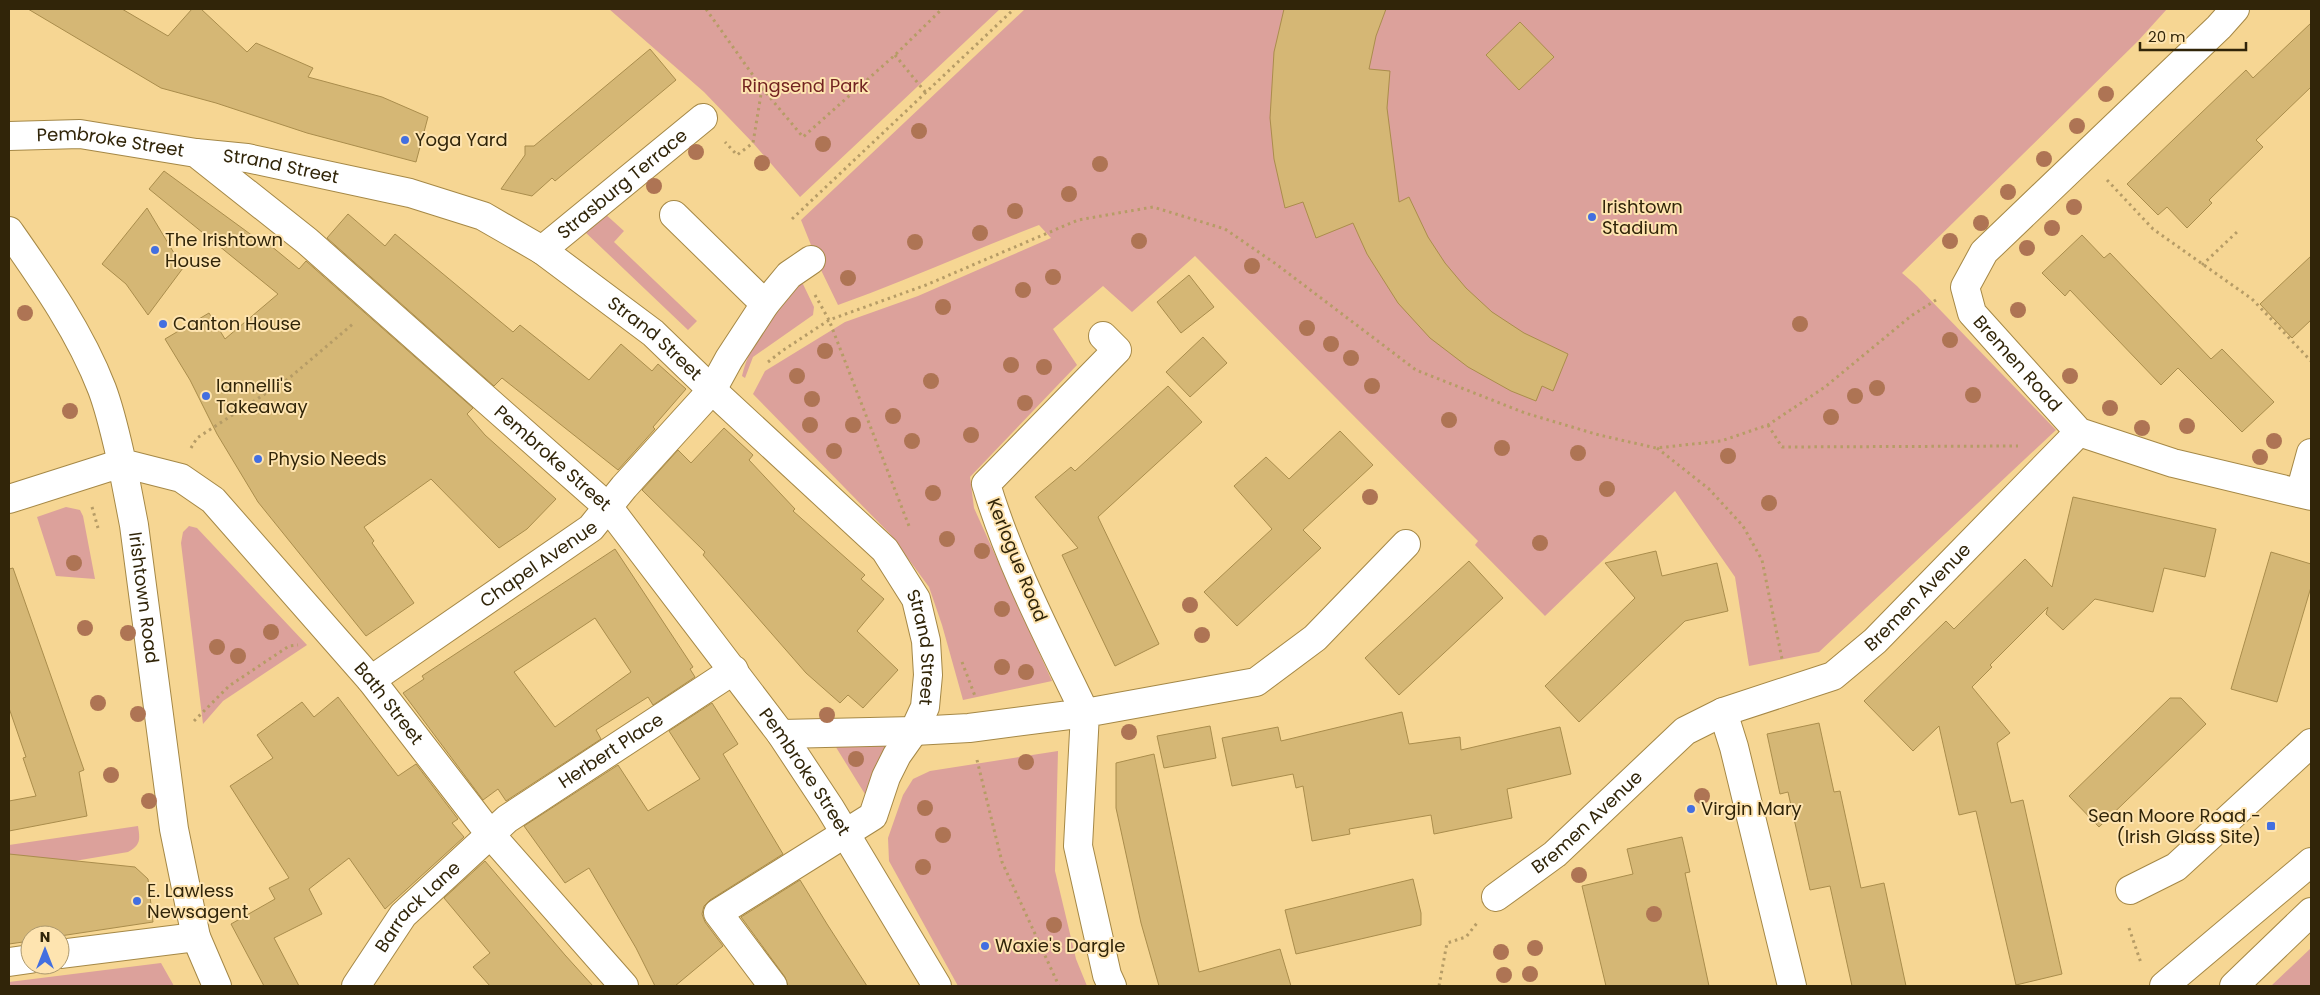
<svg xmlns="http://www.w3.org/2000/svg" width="2320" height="995" viewBox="0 0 2320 995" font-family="Poppins,sans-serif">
  <rect width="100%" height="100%" fill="#f6d693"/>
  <path fill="#dca19b" d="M609,9h391l-200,188 -47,-54 -49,-51z
    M1025,9h1142l-29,32 -236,232 15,13 139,144 -237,222 -70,14 -14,-89 -60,-86 -130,125 -70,-71 3,-4 -283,-285 -63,56 -29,-26 -50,43 24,36 -107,112 4,31 78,173 -89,19 -21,-75 -13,-38 -39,-53 -137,-140 12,-23 80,-49 73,-26 133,-58 -12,-13c-68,26 -133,56 -201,80l-17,-35 -20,-50z
    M603,212l21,19 -10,11 83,79 -9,9 -104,-99z
    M802,282l12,25 -1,8 -60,42 -8,21 -3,-2c8,-36 35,-67 60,-94z
    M66,507l14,3 3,6 12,63 -39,-3 -19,-59z
    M189,526l8,2 110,117 -84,56 -20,23 -22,-181 2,-11z
    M834,744h54l-20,55z
    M1058,751l-3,120 21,88 11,27h-129l-69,-125 -1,-23 15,-43 10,-16 17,-8z
    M138,826c2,13 3,19 -10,26l-119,20v-27z
    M2311,948v38h-40z
    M161,963l13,23h-165v-4z"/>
  <path fill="#d5b775" stroke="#aa8d4c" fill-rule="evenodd" d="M28,9h94l46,27 24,-27h9l46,43 9,-9 57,25 -5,9 74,20 46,20 -12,45 -109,-29 -91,-30 -55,-15z
    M1284,9h102l-10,27 -7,33 21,2 -3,37 12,94 10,-5 19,40 17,26 21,25 26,24 32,21 44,21 -15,37 -11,-5 -6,15 -25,-10 -43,-24 -38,-29 -32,-35 -31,-49 -14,-31 -37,15 -13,-36 -18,6 -11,-49 -4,-41 4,-66z
    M1520,22l34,35 -35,33 -33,-35z
    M2311,23v64l-55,53 7,7 -54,53 3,3 -25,25 -20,-21 -9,8 -31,-31 119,-114 7,8z
    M650,49l26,31 -121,101 -3,-3 -20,18 -31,-7 24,-34v-9h9z
    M164,171l93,68 2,-3 40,33 7,-8 167,147 -6,6 18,21 71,64 -29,30 -28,19 -68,-69 -67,48 10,14 -2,2 42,60 -48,33 -108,-134 -41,-68 -27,-54 -25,-41 44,-26 16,26 53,-45 -129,-105z
    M147,208l36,60 -35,47 -22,-31 -24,-20z
    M348,214l37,32 10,-12 118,98 7,-7 69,55 32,-36 31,27 6,-7 28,25 -33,38 2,2 -37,41 -116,-92 -8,8 -167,-148z
    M2082,235l22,23 6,-5 101,106 11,-10 52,53 -32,30 -64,-64 -17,17 -91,-95 -5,6 -23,-23z
    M2311,256v64l-19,18 -32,-34z
    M1189,275l25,32 -33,26 -24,-31z
    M1203,337l24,26 -37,34 -24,-25z
    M1168,386l34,36 -104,95 61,127 -44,22 -53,-111 16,-7 -43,-51 36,-30 4,4z
    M724,428l29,27 -4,5 46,49 -2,2 72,64 -4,4 23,20 -27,32 41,39 -35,38 -15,-13 -8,8 -34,-30 -103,-118 2,-3 -63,-62 36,-40 13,13z
    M1340,431l33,34 -70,65 18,18 -84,78 -33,-34 68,-63 -38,-43 32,-29 23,22z
    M2073,497l143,32 -11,48 -41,-9 -11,44 -58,-13 -32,31 -17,-16 2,-7 -58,58 2,2 -20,20 38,46 -13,10 14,60 12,-3 39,174 -46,11 -40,-174 -17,4 -20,-89 -26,25 -49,-50 82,-80 8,8 71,-70 27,28z
    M615,549l78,118 -3,2 5,8 -42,28 -5,-8 -52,33 5,9 -95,62 -8,-12 -15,11 -80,-107 21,-14 -2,-3zM595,618l36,54 -76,55 -41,-55z
    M1656,551l6,25 55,-13 11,48 -43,10 -106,101 -34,-36 90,-88 -30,-35z
    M2271,552l40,12v23l-34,115 -46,-13z
    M1469,561l34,37 -104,97 -34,-37z
    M13,568l71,202 -5,2 8,44 -78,15v-30l27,-5 -13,-38 3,-1 -17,-49v-139z
    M338,697l60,79 18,-12 42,55 -6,4 12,14 -79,72 -36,-51 -40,31 13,25 -48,24 25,48h-35l-33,-62 44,-25 -6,-11 20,-10 -59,-92 43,-28 -16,-23 45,-33 12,15z
    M2170,698h11l25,26 -107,103 -30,-31z
    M712,703l26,41 -15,10 60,100 -73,46 -6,6 -2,8 3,8 18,24 -48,40h-20l-19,-38 -47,-80 -24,15 -41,-57 94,-61 30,46 52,-32 -31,-48z
    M1402,712l7,32 51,-7 1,13 99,-23 11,47 -64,15 5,29 -78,16 -3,-19 -82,14 1,5 -38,7 -9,-55 -7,2 -3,-14 -61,12 -10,-48 56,-11 3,14z
    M1819,723l15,69 6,-1 21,97 23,-5 22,103h-54l-22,-100 -20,4 -22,-98 -8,2 -13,-60z
    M1210,726l6,32 -52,10 -7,-32z
    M1154,754l45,218 81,-23 11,37h-132l-18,-63 -25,-115v-45z
    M1682,837l8,35 -5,1 24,113h-103l-24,-100 51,-12 -6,-25z
    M9,854l126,13 13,12 5,43 -93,14 -30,-1v6l-21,3z
    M485,861l80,94 28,31h-103l-17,-19 17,-14 -46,-55z
    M1413,879l8,34v12l-125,29 -11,-44z
    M800,880l27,44 40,62h-79l-3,-9 -44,-60z"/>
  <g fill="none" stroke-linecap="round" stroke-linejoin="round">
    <defs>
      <g id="minor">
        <path id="s1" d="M2235,9l-16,18 -235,225 -19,35 7,26 107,119 94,31 138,33"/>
        <path id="s2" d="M196,153l51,5 163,35 73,23 59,34 111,83 59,57 173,160 31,49 10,42 2,34 -3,32 -11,24 -17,24 -11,22 -13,39 -155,97 55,73"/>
        <path d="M674,215l91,89"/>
        <path id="s3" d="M542,250l161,-132"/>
        <path d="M2300,493l11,-40"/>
        <path id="s4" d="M9,499l113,-36 12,62 40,304 22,108 21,49"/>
        <path id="s5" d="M371,680l220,-152 33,-41 88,-97 17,-31 36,-55 24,-29 22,-15"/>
        <path d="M1723,712l11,35 58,239"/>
        <path d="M781,734l133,-3 55,-3 116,-15c-36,-75 -75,-149 -99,-229l131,-134 -14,-14"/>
        <path d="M2130,890l46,-23 135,-124"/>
        <path id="s6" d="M1496,897l59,-43 130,-123 38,-19 110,-36 42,-35 204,-209"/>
        <path d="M60,954l136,-17"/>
        <path d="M9,962l21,-3"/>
        <path id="s7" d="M356,986l47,-71 104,-96 227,-149"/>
        <path d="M1112,986l-5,-11 -29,-129 7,-133 171,-31 59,-44 91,-94"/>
      </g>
      <g id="major">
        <path id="s8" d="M9,136l71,-2 116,19 111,88 302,267 172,226 49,74 107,178"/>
        <path id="s9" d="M9,231c35,50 71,101 93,158 9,24 14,48 20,74l59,15 32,22 158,180 119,154 134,152"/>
        <path d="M2164,986l147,-124"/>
        <path d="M2234,986l77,-74"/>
      </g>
    </defs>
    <use href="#minor" stroke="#a58846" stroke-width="30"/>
    <use href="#major" stroke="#a58846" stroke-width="30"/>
    <path stroke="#b69c66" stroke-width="3" stroke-dasharray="2.5 4" stroke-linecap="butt" d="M706,9l56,79 -9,55 -16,12 -12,-13
      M895,55l31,38
      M762,88l41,49 92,-82 47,-46
      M2107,180l46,49 99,70 59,62
      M792,219l222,-210
      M2202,265l36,-34
      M815,295l14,25 80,206
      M768,362l14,-11 47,-31 97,-35 152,-65 75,-13 72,22 51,35 140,106 109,43 74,22 57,13 65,-7 47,-16 57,-38 86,-71 25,-16
      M1768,425l14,22 236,-1
      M191,448l6,-10 91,-59 66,-56
      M1657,448l52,41 34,37 19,34 20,99
      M92,507l6,21
      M962,662l13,34
      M194,721l35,-35 60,-40 9,-1
      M977,760l25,102 57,124
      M2129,928l12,35
      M1439,986l8,-43 19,-6 11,-14"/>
    <use href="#minor" stroke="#fff" stroke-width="28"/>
    <use href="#major" stroke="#fff" stroke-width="28"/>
  </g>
  <g fill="#ae7454">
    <circle cx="2106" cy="94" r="8"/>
    <circle cx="2077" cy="126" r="8"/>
    <circle cx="919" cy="131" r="8"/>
    <circle cx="823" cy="144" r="8"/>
    <circle cx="696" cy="152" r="8"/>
    <circle cx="2044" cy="159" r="8"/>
    <circle cx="762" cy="163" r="8"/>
    <circle cx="1100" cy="164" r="8"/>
    <circle cx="654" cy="186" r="8"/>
    <circle cx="2008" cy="192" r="8"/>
    <circle cx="1069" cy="194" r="8"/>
    <circle cx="2074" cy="207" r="8"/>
    <circle cx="1015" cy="211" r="8"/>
    <circle cx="1981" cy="223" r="8"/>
    <circle cx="2052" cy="228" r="8"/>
    <circle cx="980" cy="233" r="8"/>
    <circle cx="1139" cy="241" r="8"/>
    <circle cx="1950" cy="241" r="8"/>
    <circle cx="915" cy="242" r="8"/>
    <circle cx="2027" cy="248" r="8"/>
    <circle cx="1252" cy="266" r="8"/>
    <circle cx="1053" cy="277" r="8"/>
    <circle cx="848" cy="278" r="8"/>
    <circle cx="1023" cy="290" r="8"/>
    <circle cx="943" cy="307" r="8"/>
    <circle cx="2018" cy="310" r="8"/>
    <circle cx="25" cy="313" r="8"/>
    <circle cx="1800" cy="324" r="8"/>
    <circle cx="1307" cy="328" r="8"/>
    <circle cx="1950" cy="340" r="8"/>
    <circle cx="1331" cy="344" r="8"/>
    <circle cx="825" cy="351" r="8"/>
    <circle cx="1351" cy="358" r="8"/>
    <circle cx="1011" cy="365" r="8"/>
    <circle cx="1044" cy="367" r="8"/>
    <circle cx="797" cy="376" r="8"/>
    <circle cx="2070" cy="376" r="8"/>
    <circle cx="931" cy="381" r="8"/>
    <circle cx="1372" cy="386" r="8"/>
    <circle cx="1877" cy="388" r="8"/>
    <circle cx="1973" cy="395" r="8"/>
    <circle cx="1855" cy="396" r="8"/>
    <circle cx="812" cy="399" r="8"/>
    <circle cx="1025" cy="403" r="8"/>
    <circle cx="2110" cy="408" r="8"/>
    <circle cx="70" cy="411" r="8"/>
    <circle cx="893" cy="416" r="8"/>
    <circle cx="1831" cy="417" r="8"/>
    <circle cx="1449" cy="420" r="8"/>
    <circle cx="810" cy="425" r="8"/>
    <circle cx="853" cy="425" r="8"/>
    <circle cx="2187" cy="426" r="8"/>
    <circle cx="2142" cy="428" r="8"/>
    <circle cx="971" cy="435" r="8"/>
    <circle cx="912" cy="441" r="8"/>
    <circle cx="2274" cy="441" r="8"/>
    <circle cx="1502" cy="448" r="8"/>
    <circle cx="834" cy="451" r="8"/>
    <circle cx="1578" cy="453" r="8"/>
    <circle cx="1728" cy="456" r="8"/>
    <circle cx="2260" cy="457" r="8"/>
    <circle cx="1607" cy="489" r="8"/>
    <circle cx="933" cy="493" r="8"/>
    <circle cx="1370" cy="497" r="8"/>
    <circle cx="1769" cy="503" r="8"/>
    <circle cx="947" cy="539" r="8"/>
    <circle cx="1540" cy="543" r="8"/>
    <circle cx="982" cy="551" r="8"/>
    <circle cx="74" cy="563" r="8"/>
    <circle cx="1190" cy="605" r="8"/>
    <circle cx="1002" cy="609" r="8"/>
    <circle cx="85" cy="628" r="8"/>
    <circle cx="271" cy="632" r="8"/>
    <circle cx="128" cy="633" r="8"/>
    <circle cx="1202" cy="635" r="8"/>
    <circle cx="217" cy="647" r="8"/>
    <circle cx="238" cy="656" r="8"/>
    <circle cx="1002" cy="667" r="8"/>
    <circle cx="1026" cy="672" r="8"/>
    <circle cx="98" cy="703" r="8"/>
    <circle cx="138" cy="714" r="8"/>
    <circle cx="827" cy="715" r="8"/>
    <circle cx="1129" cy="732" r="8"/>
    <circle cx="856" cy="759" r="8"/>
    <circle cx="1026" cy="762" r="8"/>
    <circle cx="111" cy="775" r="8"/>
    <circle cx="1702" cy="796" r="8"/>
    <circle cx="149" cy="801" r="8"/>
    <circle cx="925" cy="808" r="8"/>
    <circle cx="943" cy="835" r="8"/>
    <circle cx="923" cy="867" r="8"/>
    <circle cx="1579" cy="875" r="8"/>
    <circle cx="1654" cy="914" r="8"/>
    <circle cx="1054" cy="925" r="8"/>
    <circle cx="1535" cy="948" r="8"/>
    <circle cx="1501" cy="952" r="8"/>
    <circle cx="1530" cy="974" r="8"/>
    <circle cx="1504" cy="975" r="8"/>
  </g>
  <g fill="#436fe0" stroke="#fee4b0" stroke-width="2">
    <circle cx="405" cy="140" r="5"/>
    <circle cx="1592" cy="217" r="5"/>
    <circle cx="155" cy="250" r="5"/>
    <circle cx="163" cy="324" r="5"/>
    <circle cx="206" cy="396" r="5"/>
    <circle cx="258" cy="459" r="5"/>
    <circle cx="1691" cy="809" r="5"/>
    <rect x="2266" y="821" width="10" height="10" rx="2.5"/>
    <circle cx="137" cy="901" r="5"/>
    <circle cx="985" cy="946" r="5"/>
  </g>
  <g text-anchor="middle" stroke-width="4" stroke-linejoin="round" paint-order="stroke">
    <g font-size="18" fill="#732321" stroke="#fee4b0">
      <text x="805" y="92">Ringsend Park</text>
    </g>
    <g font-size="18" fill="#312509" stroke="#fee4b0" text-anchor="start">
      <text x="415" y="146">Yoga Yard</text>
      <text x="1602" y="213">Irishtown<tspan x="1602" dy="21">Stadium</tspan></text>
      <text x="165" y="246">The Irishtown<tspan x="165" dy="21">House</tspan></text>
      <text x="173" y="330">Canton House</text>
      <text x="216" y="392">Iannelli's<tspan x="216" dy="21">Takeaway</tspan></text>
      <text x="268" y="465">Physio Needs</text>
      <text x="1701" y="815">Virgin Mary</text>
      <text x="2261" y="822" text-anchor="end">Sean Moore Road -<tspan x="2261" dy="21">(Irish Glass Site)</tspan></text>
      <text x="147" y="897">E. Lawless<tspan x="147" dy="21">Newsagent</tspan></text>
      <text x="995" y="952">Waxie's Dargle</text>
    </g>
    <g font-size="18" fill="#312509" stroke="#fee4b0">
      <text dy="6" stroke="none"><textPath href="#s8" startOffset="102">Pembroke Street</textPath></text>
      <text dy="6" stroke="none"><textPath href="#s2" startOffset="86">Strand Street</textPath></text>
      <text dy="6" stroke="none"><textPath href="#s3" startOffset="104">Strasburg Terrace</textPath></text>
      <text dy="6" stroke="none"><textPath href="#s2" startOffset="506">Strand Street</textPath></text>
      <text dy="6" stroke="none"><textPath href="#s1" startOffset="484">Bremen Road</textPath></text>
      <text dy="6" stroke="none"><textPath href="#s8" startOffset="658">Pembroke Street</textPath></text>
      <text transform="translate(1017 560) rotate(68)" y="6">Kerlogue Road</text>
      <text dy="6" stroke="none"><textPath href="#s5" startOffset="204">Chapel Avenue</textPath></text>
      <text dy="6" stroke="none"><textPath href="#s4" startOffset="255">Irishtown Road</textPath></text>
      <text dy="6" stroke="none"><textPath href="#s6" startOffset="526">Bremen Avenue</textPath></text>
      <text dy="6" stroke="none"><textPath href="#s2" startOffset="926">Strand Street</textPath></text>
      <text dy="6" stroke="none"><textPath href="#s9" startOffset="629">Bath Street</textPath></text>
      <text dy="6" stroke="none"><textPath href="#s7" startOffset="351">Herbert Place</textPath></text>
      <text dy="6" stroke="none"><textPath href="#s8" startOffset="1062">Pembroke Street</textPath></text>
      <text dy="6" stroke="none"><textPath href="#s6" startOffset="118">Bremen Avenue</textPath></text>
      <text dy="6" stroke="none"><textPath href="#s7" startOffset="101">Barrack Lane</textPath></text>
    </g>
  </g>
  <rect width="2320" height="995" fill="none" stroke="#312509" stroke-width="20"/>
  <g transform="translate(45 950)"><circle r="24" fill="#fee4b0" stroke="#ac986d"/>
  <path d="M0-4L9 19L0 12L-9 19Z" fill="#436fe0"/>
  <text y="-8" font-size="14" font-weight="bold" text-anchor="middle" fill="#312509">N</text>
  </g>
  <path d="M2140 42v8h106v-8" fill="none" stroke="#312509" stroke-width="2.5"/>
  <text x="2148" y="42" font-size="15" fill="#312509" stroke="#fee4b0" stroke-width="4" paint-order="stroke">20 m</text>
</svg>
